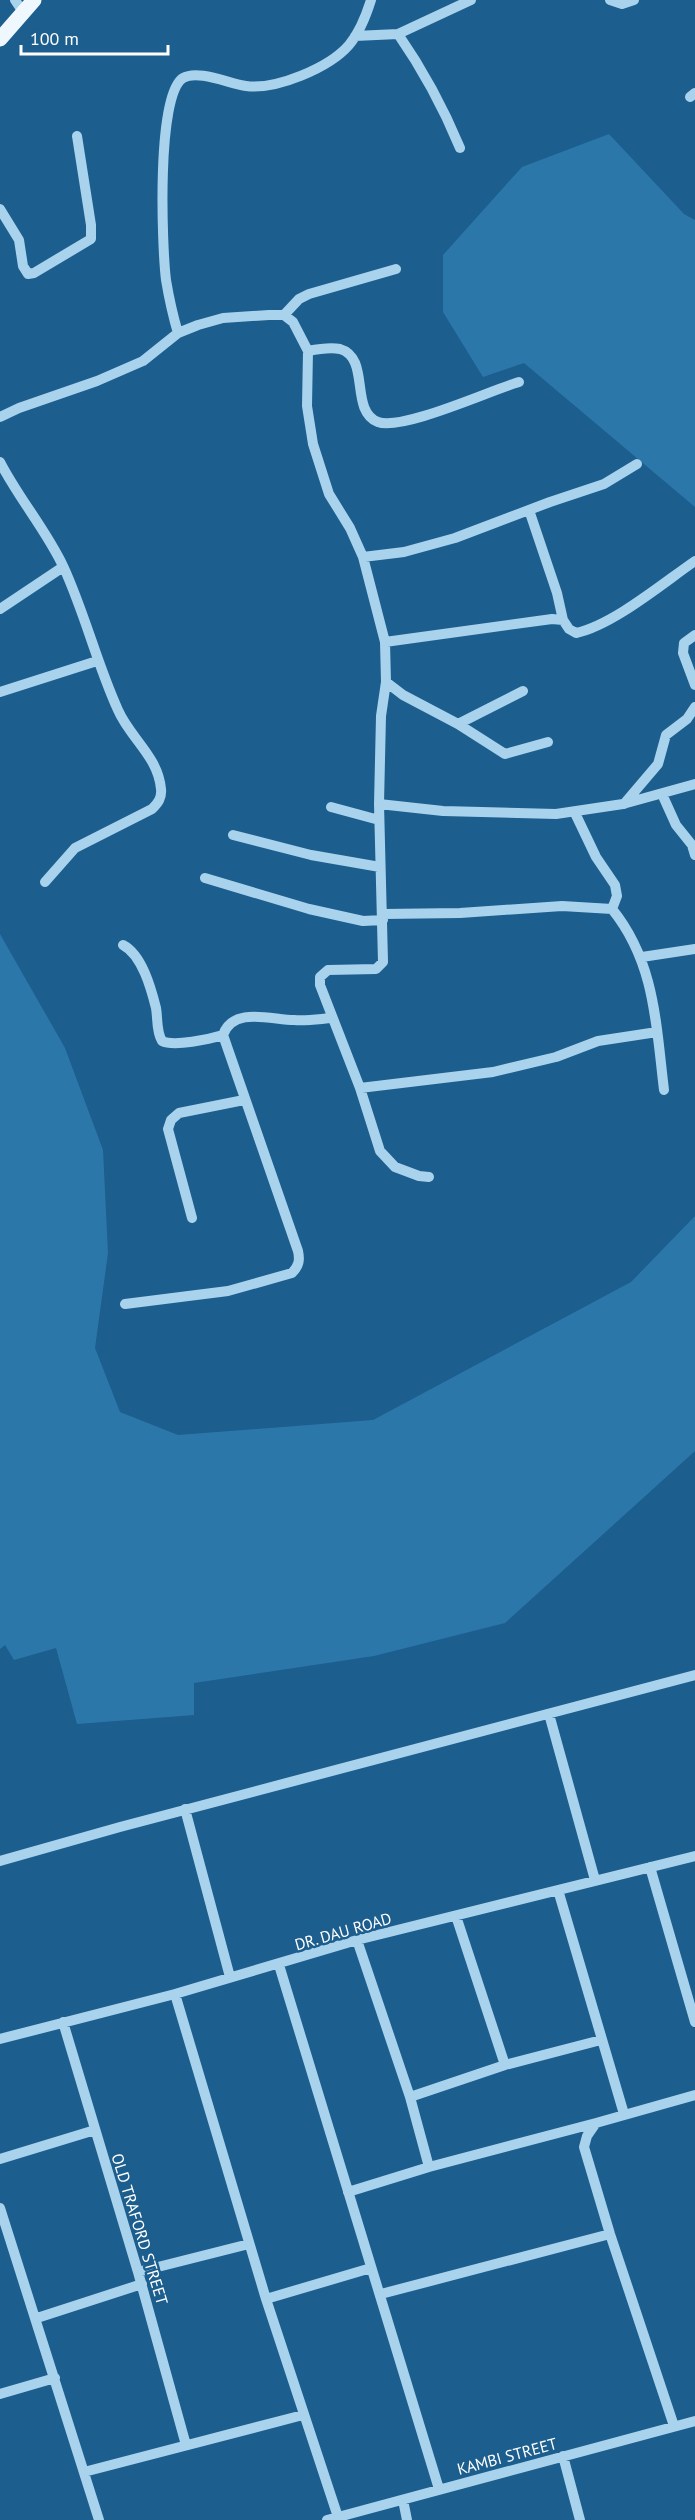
<svg xmlns="http://www.w3.org/2000/svg" width="695" height="2520" viewBox="0 0 695 2520" font-family="'PT Sans',sans-serif">
  <rect width="100%" height="100%" fill="#1c5e8e"/>
  <path fill="#2c77aa" d="M609,134l75,80 11,6v287l-171,-144 -41,14 -40,-65v-57l79,-88z
    M0,934l65,114 38,102 5,103 -13,95 25,64 58,23 195,-15 258,-138 64,-66v235l-190,172 -131,33 -180,27v32l-117,9 -21,-76 -42,12 -9,-15 -5,4z"/>
  <g fill="none" stroke-linecap="round" stroke-linejoin="round">
    <path stroke="#a9d2ed" stroke-width="10" d="M15,0l8,12
      M610,0l12,4 12,-4
      M398,34c25,36 45,73 62,114
      M355,36l43,-2 73,-34
      M690,97l5,-4
      M0,209l19,31 4,26 5,8 6,-1 57,-34v-14l-14,-89
      M284,315l15,-16 10,-5 87,-25
      M178,333c-5,-17 -9,-35 -12,-53 -4,-33 -10,-185 17,-202 15,-9 47,6 63,8 30,4 83,-18 103,-41 11,-13 17,-29 22,-45
      M308,351c10,-2 22,-4 32,-2 31,9 9,62 38,73 24,9 113,-32 141,-40
      M0,417l19,-9 78,-27 46,-20 35,-28 20,-8 25,-7 46,-3h15l9,7 15,29 -1,55 6,38 16,50 21,34 13,29 22,85 1,40 -5,34 -2,88 4,158 -7,7 -48,1 -8,7v8l40,103 20,63 15,16 24,9 10,1
      M0,462c19,37 47,69 64,106 21,46 33,96 54,142 12,28 40,46 43,79 1,9 -3,14 -9,20l-77,39 -30,34
      M529,510l28,83 6,27 6,9 7,4c37,-8 87,-50 119,-72
      M363,557l41,-5 51,-14 95,-36 54,-18 33,-20
      M0,609l63,-42
      M695,635l-11,8 -1,10 12,32
      M385,642l167,-23 11,1
      M386,682l17,13 55,29 47,30 43,-12
      M0,692l97,-31
      M458,724l65,-33
      M662,794l14,31 16,20 3,10
      M379,804l64,7 113,3 67,-10 72,-20
      M624,804l34,-40 8,-29 21,-16 8,-12
      M331,807l48,13
      M575,813l21,44 19,28 2,11 -5,13
      M233,835l78,20 69,12
      M205,878l104,31 54,12 20,-1
      M383,914l77,-1 102,-7 50,3c43,53 44,115 52,181
      M123,945c19,10 28,43 33,63 2,11 0,23 6,33 12,6 48,-2 61,-6
      M642,957l53,-8
      M360,1088l133,-16 63,-15 42,-16 59,-9
      M192,1218l-24,-89 3,-9 8,-7 65,-13
      M125,1304l103,-13 64,-18c7,-7 8,-13 6,-22l-75,-216c10,-29 49,-15 71,-15 13,1 25,-1 38,-2
      M549,1714l46,166
      M185,1809l45,168
      M0,1861l120,-34 575,-152
      M650,1867l45,155
      M558,1890l66,224
      M456,1916l49,149
      M357,1940l53,157 19,70
      M279,1965l160,524
      M175,1994l91,305 72,218
      M63,2022l75,250 48,173
      M0,2039l175,-45 182,-54 338,-84
      M410,2097l95,-32 96,-25
      M0,2159l95,-29
      M348,2192l81,-25 167,-44
      M0,2208l99,312
      M138,2272l111,-28
      M381,2294l229,-60
      M266,2299l105,-31
      M37,2318l105,-34
      M0,2394l55,-16
      M674,2426l-64,-192 -26,-87 3,-11 9,-13 99,-28
      M563,2456l17,64
      M84,2472l219,-57
      M403,2500l4,20
      M327,2520l368,-99"/>
    <path stroke="#f0f8ff" stroke-width="15" d="M0,39l34,-39"/>
  </g>
  <g text-anchor="middle" stroke-width="5" stroke-linejoin="round" paint-order="stroke">
    <g font-size="16" fill="#fff" stroke="#1c5e8e">
      <text transform="translate(343 1931) rotate(-16)" y="6">DR. DAU ROAD</text>
      <text transform="translate(140 2229) rotate(73)" y="6">OLD TRAFORD STREET</text>
      <text transform="translate(507 2456) rotate(-15)" y="6">KAMBI STREET</text>
    </g>
  </g>
  <path d="M21 45v9h147v-9" fill="none" stroke="#ffffff" stroke-width="3"/>
  <text x="30" y="45" font-size="18" fill="#ffffff" stroke="#1c5e8e" stroke-width="4.5" paint-order="stroke">100 m</text>
</svg>
